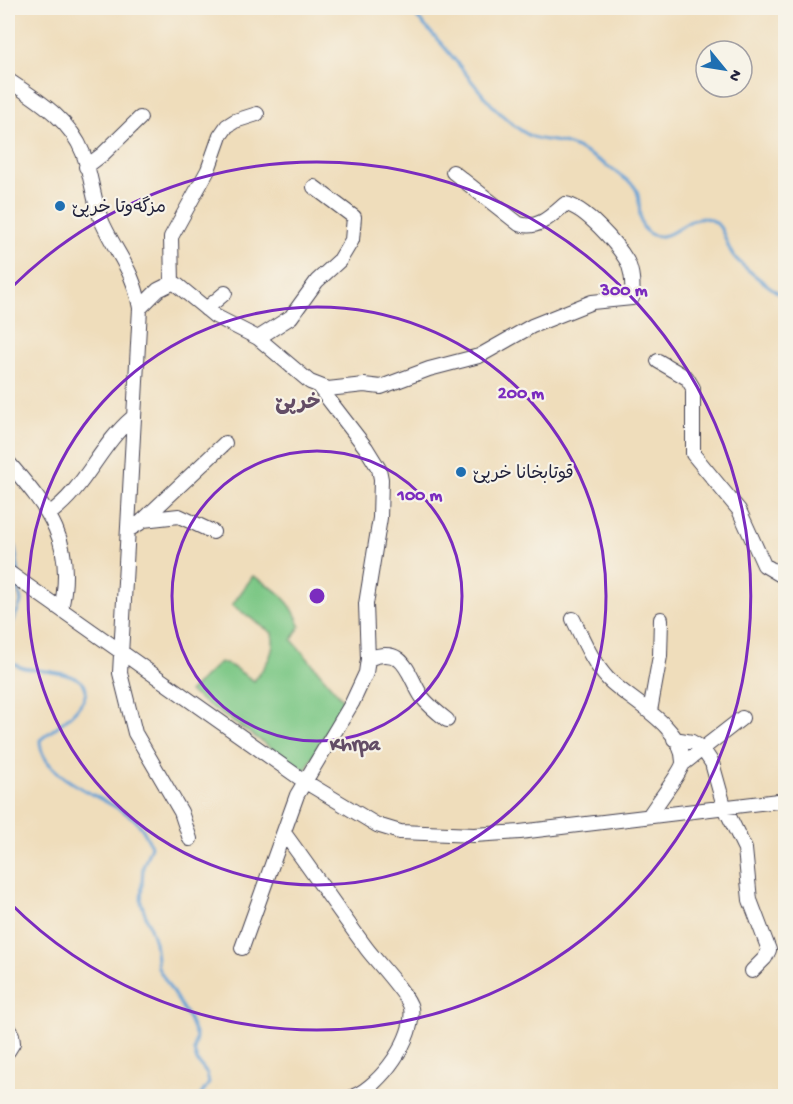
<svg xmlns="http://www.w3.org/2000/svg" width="793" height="1104" viewBox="0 0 793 1104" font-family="'Gochi Hand','Playpen Sans Arabic',sans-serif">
  <rect width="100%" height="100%" fill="#f7f3e8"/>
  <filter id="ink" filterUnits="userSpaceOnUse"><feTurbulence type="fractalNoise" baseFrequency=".0167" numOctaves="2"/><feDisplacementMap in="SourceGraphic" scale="12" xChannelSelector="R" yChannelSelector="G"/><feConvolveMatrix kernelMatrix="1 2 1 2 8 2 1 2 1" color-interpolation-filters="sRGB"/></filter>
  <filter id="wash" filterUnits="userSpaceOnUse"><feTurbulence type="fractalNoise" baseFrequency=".008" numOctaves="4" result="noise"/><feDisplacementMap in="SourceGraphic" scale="24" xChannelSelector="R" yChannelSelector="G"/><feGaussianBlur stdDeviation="1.35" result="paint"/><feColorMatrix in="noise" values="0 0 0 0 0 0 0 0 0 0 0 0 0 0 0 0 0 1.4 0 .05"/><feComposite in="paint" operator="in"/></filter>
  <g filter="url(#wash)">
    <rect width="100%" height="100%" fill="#efddbb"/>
    <path fill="#7cc785" stroke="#4f7460" stroke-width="1.5" d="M253,576c22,12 40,26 47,50l-8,14 52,61 -39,70 -116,-79 31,-30 11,4 23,15c11,-15 23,-29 18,-48l-40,-28z"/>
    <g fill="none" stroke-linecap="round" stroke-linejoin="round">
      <path stroke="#63a0d4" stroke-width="3" d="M408,8c12,13 25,26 37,40 26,30 49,68 85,88 11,5 25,4 36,8 19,5 51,28 66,40 14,12 0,40 18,50 22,11 37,-22 59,-15 16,5 15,24 24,36 11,15 38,32 53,44
        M8,506l11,68
        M8,635l13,-33 -3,-18
        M8,660c5,3 10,7 16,8 24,5 86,3 52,42 -10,11 -24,20 -36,30 -1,38 66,57 93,78 9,7 14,19 18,28l-8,21 -2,35 14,40 3,26 31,51 7,17 -2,15 3,10 10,13 2,9 -9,13"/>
    </g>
  </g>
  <g filter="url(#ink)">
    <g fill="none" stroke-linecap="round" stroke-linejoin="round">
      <defs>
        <path id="minor" d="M8,80c28,19 62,39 75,73 9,23 10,49 20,71 16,34 30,45 37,84l-20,365 15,60 46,79 9,27
          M86,167l17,-13 37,-36
          M172,283l-1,-46 37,-67 12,-34 7,-10 8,-5 22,-7
          M140,308l18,-18 14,-7 4,1 39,32 43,22 52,44 18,7 36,-4 17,2 48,-18 50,-13 53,-30 60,-24 40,-4c1,-13 1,-25 -5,-37 -10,-17 -43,-55 -62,-57 -14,12 -27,26 -46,20l-66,-52
          M206,309l19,-16
          M258,338l33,-21 26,-36 23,-21 12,-20 2,-23 -40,-30
          M658,361l29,17 6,10v66l46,56 25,55 22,13
          M8,462c41,48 68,80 53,147
          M49,514c36,-25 50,-68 83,-96
          M143,520l36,-4 34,16
          M128,530l12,-7 85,-80
          M8,572l296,209 73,44 23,7 74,3 46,-3 266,-32
          M573,619c10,20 19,43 35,60 22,22 75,47 75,83 0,8 -28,44 -34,54
          M368,659c37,-15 39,15 54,38 7,9 16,16 25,23
          M650,711l10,-55 1,-37
          M674,739l18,3 10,6 10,15 12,43 21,43 5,51 19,50 -4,8 -13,13
          M683,764l59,-46
          M284,833c28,38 55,78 83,116 9,12 42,47 44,59 5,29 -31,78 -57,88
          M242,948l55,-153 55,-92 14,-30 2,-14 -2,-55 14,-86 1,-39 -2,-10 -13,-21 -47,-61
          M8,1029l4,6 1,8 -5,8"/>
      </defs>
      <use href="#minor" stroke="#413e4e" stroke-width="16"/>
      <use href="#minor" stroke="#fff" stroke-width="14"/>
    </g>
  </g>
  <g fill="none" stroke="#7b2cbf" stroke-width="3">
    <circle cx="317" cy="596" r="145"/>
    <circle cx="317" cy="596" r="289"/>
    <path d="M10 289A434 434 0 1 1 10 903"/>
  </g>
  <g fill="#1f6fb2" stroke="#f7f3e8" stroke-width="2">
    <circle cx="60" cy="206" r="6"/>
    <circle cx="461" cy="472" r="6"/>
  </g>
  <g text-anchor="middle" stroke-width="4.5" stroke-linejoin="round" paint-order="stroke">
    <g font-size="18" fill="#22223b" stroke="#f7f3e8" text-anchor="start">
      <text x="72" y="212">مزگەوتا خرپێ</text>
      <text x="473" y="478">قوتابخانا خرپێ</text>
    </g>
    <g font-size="20" font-weight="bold" fill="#634d66" stroke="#f7f3e8">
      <text x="355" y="750">Khrpa</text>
    </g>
    <g font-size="21" font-weight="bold" fill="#634d66" stroke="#f7f3e8">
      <text x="298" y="408">خرپێ</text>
    </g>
  </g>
  <circle cx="317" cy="596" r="9" fill="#7b2cbf" stroke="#f7f3e8" stroke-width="3"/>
  <g font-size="18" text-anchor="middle" font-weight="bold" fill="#7b2cbf" stroke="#f7f3e8" stroke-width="4.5" stroke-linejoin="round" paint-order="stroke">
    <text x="624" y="295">300 m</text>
    <text x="521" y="398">200 m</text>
    <text x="420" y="500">100 m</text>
  </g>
  <rect width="793" height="1104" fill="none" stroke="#f7f3e8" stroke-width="30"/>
  <g transform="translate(724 69) rotate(120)"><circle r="28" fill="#f7f3e8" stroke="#a29fa3" stroke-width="1.5"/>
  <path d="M0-4.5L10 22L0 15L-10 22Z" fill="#1f6fb2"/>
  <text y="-9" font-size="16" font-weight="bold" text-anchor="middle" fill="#22223b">N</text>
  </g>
</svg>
